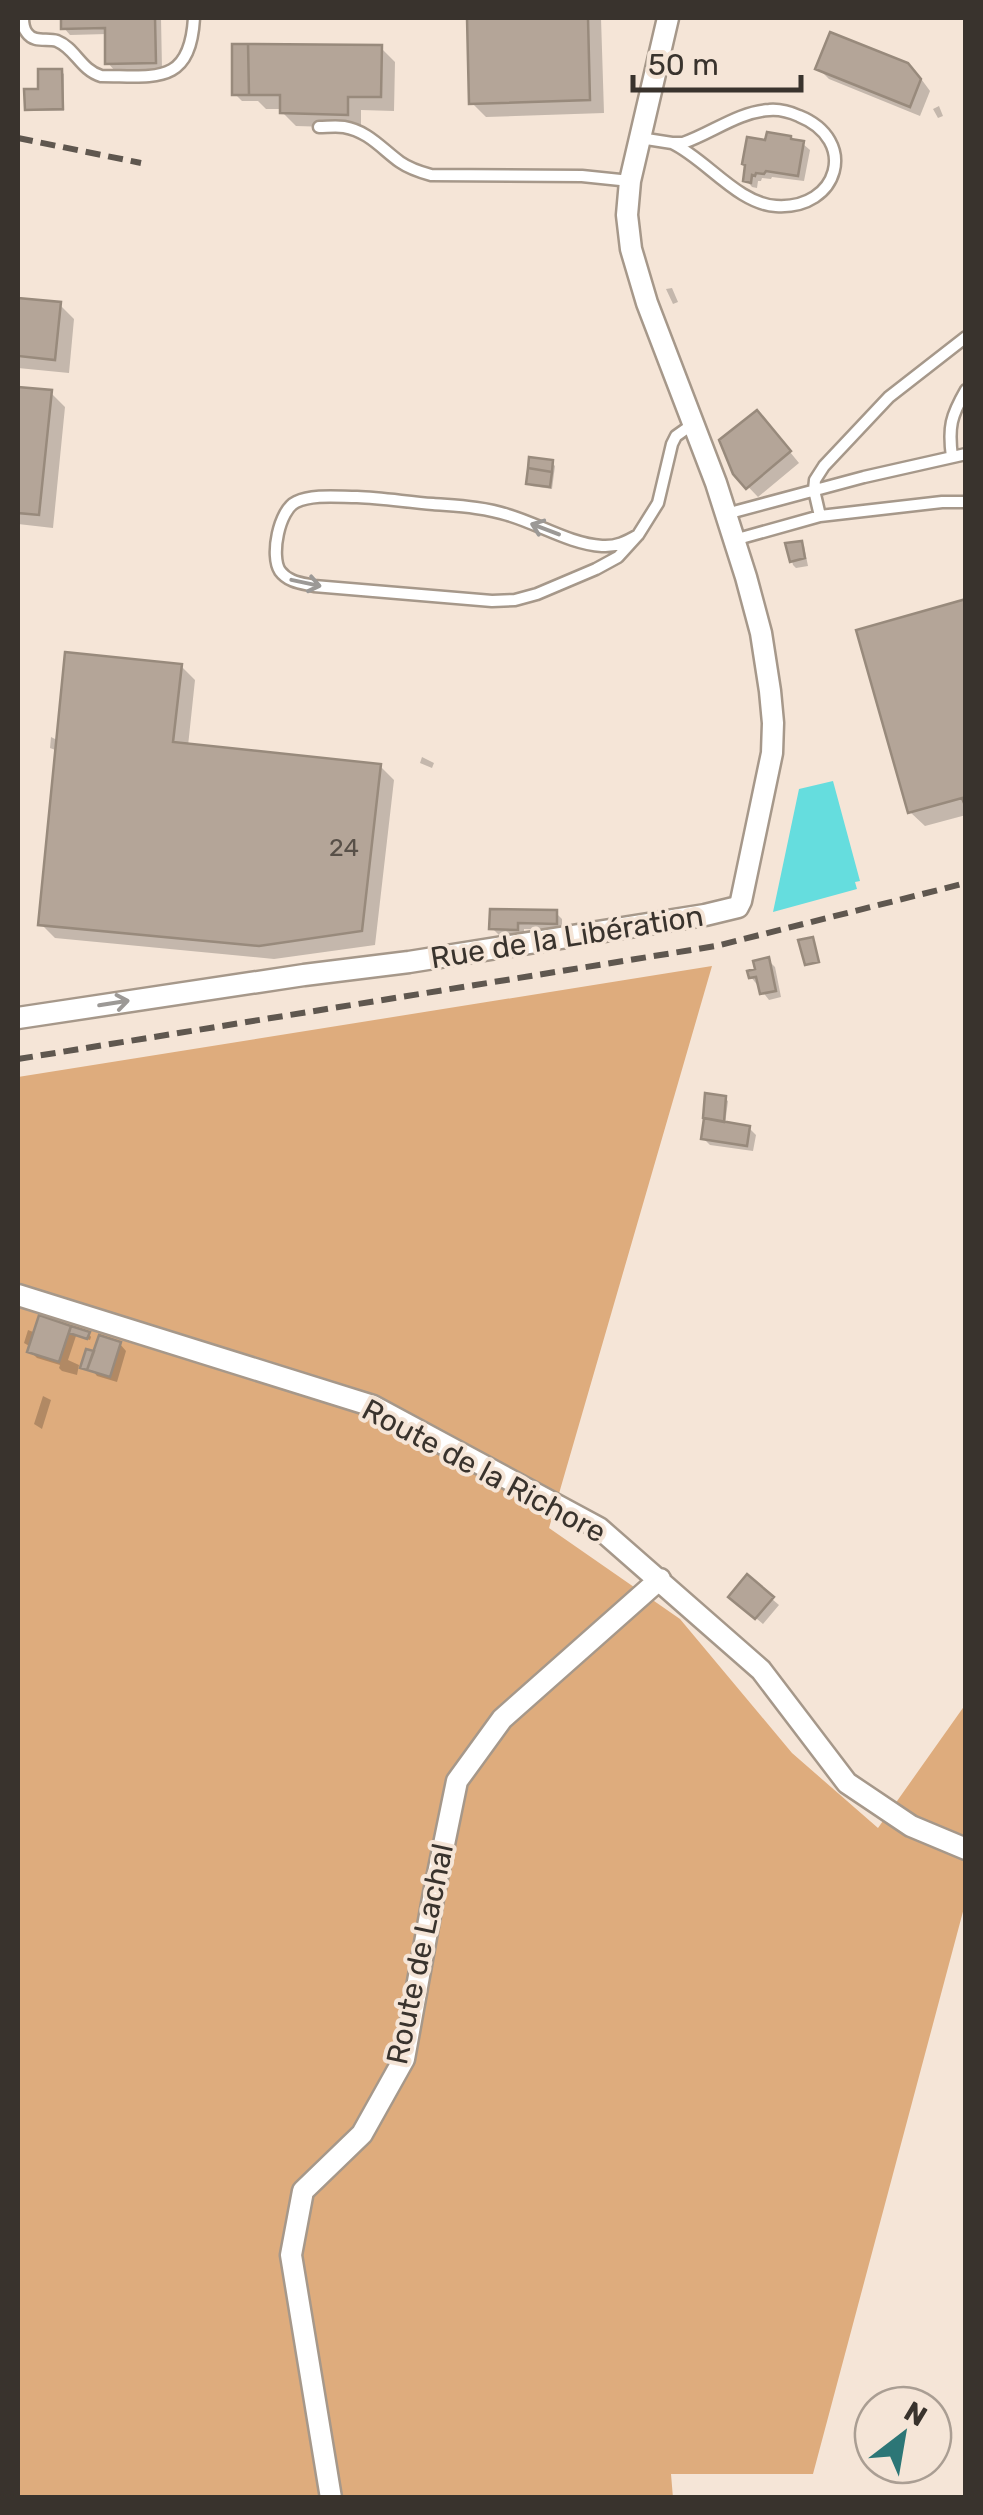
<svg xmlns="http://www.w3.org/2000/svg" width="983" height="2515" viewBox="0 0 983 2515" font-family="Rubik,sans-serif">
  <rect width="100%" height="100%" fill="#f5e5d7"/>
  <path fill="#deac7d" d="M712,966l-163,562 131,91 112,134 86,75 87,-123v199l-152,570h-142l2,24h-655v-1421z"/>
  <path fill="#65ddde" d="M833,781l27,100 -5,1 2,7 -84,23 26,-123z"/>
  <path fill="#0003" d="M63,18h98l1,51 -48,1 -6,-7 -1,-29 -37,1 -6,-7z
    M469,18h132l3,95 -118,4 -14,-14z
    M381,48l14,14 -1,49 -33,-1v18l-65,-2 -14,-14v-3h-16l-8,-8h-16l-7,-7z
    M818,68l101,8 11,15 -10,25 -91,-37z
    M61,71l3,3v37h-34l-3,-2z
    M939,106l4,10 -5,2 -5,-9z
    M803,144l7,6 -6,31 -32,-4 -1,2 -9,-1 -1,3h-3l-1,7 -5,-1 -6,-7 2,-14z
    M672,288l6,14 -5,2 -7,-15z
    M18,300l42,5 14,14 -5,54 -51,-5z
    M18,389l33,4 14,14 -12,121 -35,-4z
    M767,424l32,39 -41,34 -23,-24z
    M552,463l3,3 -3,23 -21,-3 -2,-3z
    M801,543l3,3 4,20 -12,2 -3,-3 -5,-20z
    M966,601v214l-41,11 -15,-14z
    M181,666l14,14 -7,66 192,20 14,14 -19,165 -101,14 -219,-21 -14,-14 17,-173 -8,-3 1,-11 8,4z
    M422,757l12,6 -2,5 -12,-5z
    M556,913l6,6v11l-38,-1v7l-25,-1 -7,-7z
    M768,960l7,7 6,30 -12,3 -18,-23z
    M725,1099l3,2 -3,23 24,4 7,7 -3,16 -43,-6 -7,-7z
    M70,1328l4,4 15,2 2,3 -1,3 -14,-4 -8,24 11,5 -2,10 -15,-4 -3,-3 1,-3 -23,-7 -7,-7 1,-4 -7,-4 4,-13 8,3z
    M120,1344l6,7 -9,31 -20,-6 -4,-5 2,-17z
    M43,1396l8,4 -9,29 -8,-5z
    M772,1599l7,6 -16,19 -25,-21z"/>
  <path fill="#b4a598" stroke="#988a7c" stroke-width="2.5" d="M61,18h94l1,45 -51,1v-36l-44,1z
    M467,18h121l2,82 -121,4z
    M830,32l78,31 13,16 -11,28 -95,-38z
    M232,44h16l1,51h-17z
    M248,44l134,1 -1,52h-33v18l-68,-2v-18h-31z
    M38,69h24l1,40 -38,1 -1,-21h14z
    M767,132l24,4v3l13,2 -6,35 -32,-5 -2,3 -8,-1 -1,3 -3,-1 -1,8 -8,-2 2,-16 -3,-1 5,-27 18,3z
    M18,298l43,4 -6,58 -37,-4z
    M18,387l34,3 -13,125 -21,-2z
    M757,410l34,41 -45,38 -13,-15 -14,-34z
    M529,457l24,3 -1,12 -24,-4z
    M528,468l24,4 -2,15 -24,-3z
    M802,541l3,17 -15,4 -5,-19z
    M966,599v209l-4,-10 -54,15 -52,-183z
    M65,652l117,12 -9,78 208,22 -19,167 -103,15 -221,-21z
    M490,909l67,1v14l-39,-1v7l-29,-1z
    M813,937l6,25 -14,3 -7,-25z
    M769,957l7,34 -16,3 -4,-17 -7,1 -2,-7 8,-2 -2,-8z
    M705,1093l21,3 -2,26 -21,-4z
    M704,1118l46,8 -3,20 -46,-7z
    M39,1315l32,11 -12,36 -32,-10z
    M71,1326l19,6 -3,7 -18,-6z
    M99,1335l22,7 -11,35 -23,-7z
    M86,1349l8,2 -7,19 -7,-2z
    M747,1574l27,23 -19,22 -27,-22z"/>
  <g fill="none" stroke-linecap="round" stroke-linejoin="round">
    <defs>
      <path id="lane" d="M23,18c0,5 0,10 4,15 7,10 20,5 30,8 18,7 24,29 44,35 54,0 89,10 93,-58
        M319,127c8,0 17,-1 25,0 24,4 38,22 56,35 10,7 20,10 31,13l151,1 48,5
        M640,138l32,5h11c29,-10 55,-31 86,-33 11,-1 21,2 30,6 60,24 40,94 -23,90 -38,-2 -70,-47 -104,-63
        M952,457c-4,-30 -1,-41 14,-67
        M726,514l138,-37 102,-23
        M820,516l-6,-26 1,-10 9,-14 65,-69 77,-60
        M638,535c-12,7 -22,12 -36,11 -32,-2 -63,-22 -94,-31 -24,-8 -51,-9 -75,-11 -26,-2 -51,-6 -76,-7 -19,0 -44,-3 -61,5 -17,8 -26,54 -16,69 8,11 21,12 34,15l178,15 23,-1 22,-6 59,-25 22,-12 20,-22 20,-32 14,-59 4,-8 17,-12
        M734,540l86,-24 122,-14h24"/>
      <path id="street" d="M18,1018l286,-43 105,-13 296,-47 33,-8 3,-6 31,-148 1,-30 -3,-32 -9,-58 -15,-56 -30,-94 -69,-180 -16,-54 -4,-34 3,-34 38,-163
        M18,1295l355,111 226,122 162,142 86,113 64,43 55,23
        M331,2498l-40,-243 12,-64 59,-57 42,-75 30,-166 23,-112 45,-62 158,-140"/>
    </defs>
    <use href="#lane" stroke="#a6988a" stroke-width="15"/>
    <use href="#street" stroke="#a6988a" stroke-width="25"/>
    <use href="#lane" stroke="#fff" stroke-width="10"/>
    <use href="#street" stroke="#fff" stroke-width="20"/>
    <path stroke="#5f574f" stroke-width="6" stroke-dasharray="15 8" stroke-linecap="butt" d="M18,138l123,25
      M18,1059l698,-113 250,-63"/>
  </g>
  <defs><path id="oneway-shaft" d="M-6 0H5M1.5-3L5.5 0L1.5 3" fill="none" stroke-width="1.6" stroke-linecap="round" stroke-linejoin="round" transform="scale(2.5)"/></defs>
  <g stroke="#9c9996">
    <use href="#oneway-shaft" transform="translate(545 529) rotate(-159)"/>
    <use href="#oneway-shaft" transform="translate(306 583) rotate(12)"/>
    <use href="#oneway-shaft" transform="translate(114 1003) rotate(-9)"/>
  </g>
  <g text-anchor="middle" stroke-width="8" stroke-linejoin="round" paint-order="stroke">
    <g font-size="25" fill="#585048">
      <text x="344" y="856">24</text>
    </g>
    <g font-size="30" fill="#39332d" stroke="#f5e5d7">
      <text transform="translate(567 937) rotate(-9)" y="10">Rue de la Libération</text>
      <text transform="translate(484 1471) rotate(28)" y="10">Route de la Richore</text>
      <text transform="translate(420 1954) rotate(-78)" y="10">Route de Lachal</text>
    </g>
  </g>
  <rect width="983" height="2515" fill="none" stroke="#39332d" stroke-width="40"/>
  <g transform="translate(903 2435) rotate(31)"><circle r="48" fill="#f5e5d7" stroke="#aa9e93" stroke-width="2.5"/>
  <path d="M0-8L18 38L0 25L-18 38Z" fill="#2c7676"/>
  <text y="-15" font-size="28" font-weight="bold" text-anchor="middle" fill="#39332d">N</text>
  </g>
  <path d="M633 75v15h168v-15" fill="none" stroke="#39332d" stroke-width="5"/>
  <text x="648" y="75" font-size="30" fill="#39332d" stroke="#f5e5d7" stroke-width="8" paint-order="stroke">50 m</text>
</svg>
